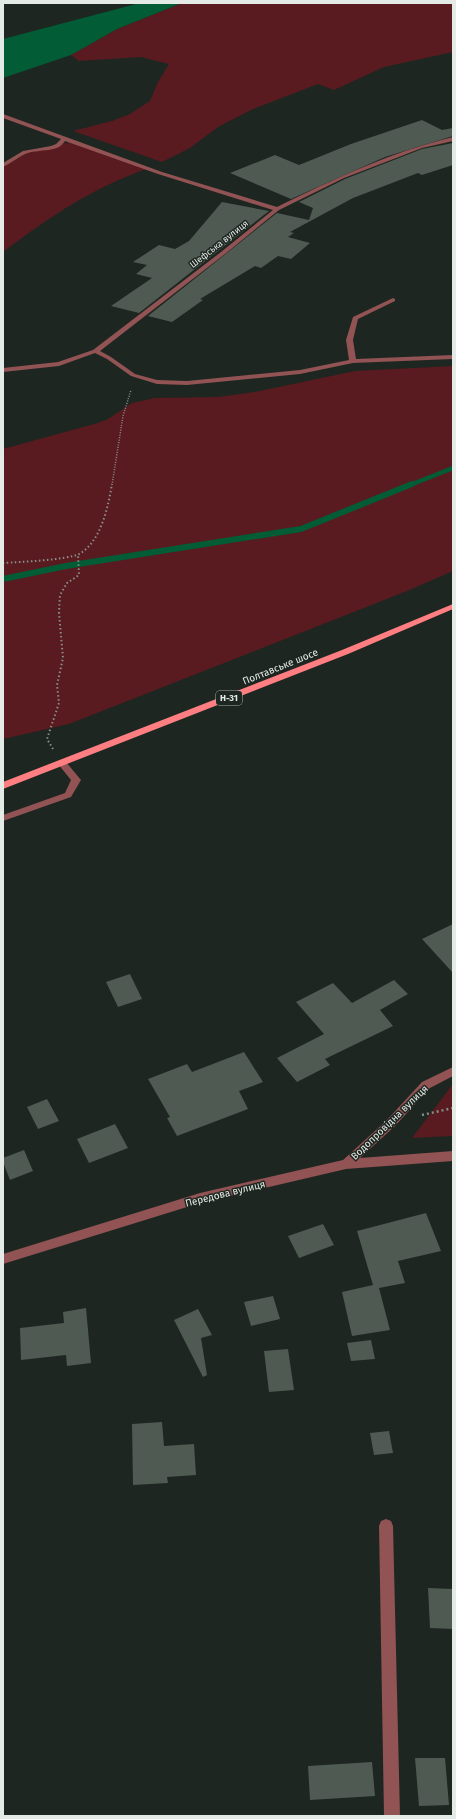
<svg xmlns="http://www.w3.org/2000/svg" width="456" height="1819" viewBox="0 0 456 1819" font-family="'Fira Sans',sans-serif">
  <rect width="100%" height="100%" fill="#1d2620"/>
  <path fill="#5a1b20" d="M182,3h271v49l-69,15 -50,23 -16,-6 -67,26 -33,17 -28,21 -28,14 -89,-31 39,-10 18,-7 20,-13 8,-19 11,-18 -28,-7 -62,4 -8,-6 46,-26z
    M75,141l74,27c-57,20 -98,48 -146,84v-85l26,-15z
    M453,366v205l-46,20 -338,133 -66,15v-290l95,-26 10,-4 24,-16 23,-5 63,-1 37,-5 100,-21z
    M453,1084v52l-41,2z"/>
  <path fill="#025c36" d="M140,3h42l-65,26 -46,26 -68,23v-39z"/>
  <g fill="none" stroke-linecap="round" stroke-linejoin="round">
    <path stroke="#025c36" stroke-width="4.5" d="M410,485l43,-17"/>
    <path stroke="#025c36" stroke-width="6" d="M3,579l63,-13 235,-37 111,-45"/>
  </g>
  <path fill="#4f5a53" d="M422,120l20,10 11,-2v8l-68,21 -94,42 -61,-26 45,-18 24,10 52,-21z
    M453,143v22l-31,10 -4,-2 -65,25 -63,34 4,1 -6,4 22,6 -19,16 -13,-3 -17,12 -6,-2 -55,33 3,1 -31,22 -24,-6 129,-103 32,7 4,-12 -14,-6 46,-23 77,-30z
    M222,202l47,9 -130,102 -28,-7 41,-28 -16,-4 11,-9 -14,-3 26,-17 16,4 14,-8z
    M453,924v49l-31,-34z
    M130,974l12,25 -24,8 -12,-25z
    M394,980l14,14 -28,16 13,16 -68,33 5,6 -33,17 -20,-24 47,-24 -28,-32 37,-19 19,20z
    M244,1052l19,30 -24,9 9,18 -71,27 -10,-18 3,-1 -22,-38 39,-15 5,8z
    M47,1099l12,22 -21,8 -11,-22z
    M115,1124l13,24 -39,15 -12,-24z
    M24,1150l9,21 -23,9 -7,-18v-4z
    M426,1213l15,38 -43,10 7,22 -26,5 11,42 -38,6 -10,-44 31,-7 -16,-54z
    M323,1224l11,21 -35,13 -11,-22z
    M273,1296l7,23 -29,7 -7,-24z
    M86,1308l5,55 -24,3 -1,-11 -45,5 -1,-32 44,-5 -1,-11z
    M198,1309l14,26 -11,3 6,37 -4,2 -29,-57z
    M371,1340l4,19 -24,2 -4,-18z
    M288,1349l6,41 -25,2 -5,-41z
    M162,1422l2,24 30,-2 2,31 -29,2 1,6 -35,2 -1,-61z
    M389,1431l4,22 -19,2 -4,-22z
    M428,1588l25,1v40l-23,-1z
    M415,1758h30l4,47 -30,1z
    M372,1762l3,34 -65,4 -2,-34z"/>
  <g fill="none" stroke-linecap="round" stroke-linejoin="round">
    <path stroke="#888f8a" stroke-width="1.5" stroke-dasharray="1 1.5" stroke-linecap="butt" d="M112,485l11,-69 8,-26"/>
    <path stroke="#888f8a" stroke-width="2" stroke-dasharray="1.5 2.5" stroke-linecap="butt" d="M3,563c16,-1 64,-3 76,-9 22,-12 29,-47 33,-70
      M53,749l-6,-10 12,-36 -2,-18 6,-27 -4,-45 1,-18 7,-12 12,-8 -1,-20"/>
    <path stroke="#888f8a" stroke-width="2.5" stroke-dasharray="2 3" stroke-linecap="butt" d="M422,1115l31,-7"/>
    <path fill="#915353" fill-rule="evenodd" d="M3,114l159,58 115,35c57,-28 114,-55 176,-70v4l-31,7 -78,30 -65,32 -54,44 -125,97 11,6 24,17 22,6 30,1 113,-11 49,-10 -3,-20 7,-23 40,-19 2,1v2l-37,18 -5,21 3,19 97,-4v4l-100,4 -53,11 -113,11 -30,-1 -26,-8 -24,-17 -12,-6 -36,13 -56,6v-4l55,-6 35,-12 128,-98 52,-42 -115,-36 -93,-33c-7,12 -25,8 -37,12 -9,3 -16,10 -25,14v-4l20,-12 28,-5 5,-2 5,-5 -58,-21z
      M63,761l3,1 15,18 -10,17 -68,24v-6l62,-22 6,-13 -13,-16z
      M453,1067v9l-23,12 -35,38 -35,32 93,-7v10l-107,8 -146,34 -197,61v-10l197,-61 143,-33 44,-40 35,-38z
      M386,1519l5,2 2,5 7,290h-16l-5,-290 2,-5z"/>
    <path fill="#ff7e82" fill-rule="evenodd" d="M453,604v5l-105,45 -345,135v-7l339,-132z"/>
  </g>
  <g text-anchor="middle" stroke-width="3" stroke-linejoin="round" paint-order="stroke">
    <g font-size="9" fill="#e4eae6" stroke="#1d2620">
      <text transform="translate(219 244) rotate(-38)" y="3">Шефська вулиця</text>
    </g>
    <rect fill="#1d2620" stroke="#a8afab" stroke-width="1" x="216" y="691" width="26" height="14" rx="3"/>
    <g font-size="9" font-weight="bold" fill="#e4eae6">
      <text x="229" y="701">Н-31</text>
    </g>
    <g font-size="10" fill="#e4eae6" stroke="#1d2620">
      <text transform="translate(280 666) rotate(-22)" y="4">Полтавське шосе</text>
      <text transform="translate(389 1122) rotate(-44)" y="4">Водопровідна вулиця</text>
      <text transform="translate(225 1193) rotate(-14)" y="4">Передова вулиця</text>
    </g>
  </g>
  <rect width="456" height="1819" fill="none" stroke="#e4eae6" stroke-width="8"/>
</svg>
